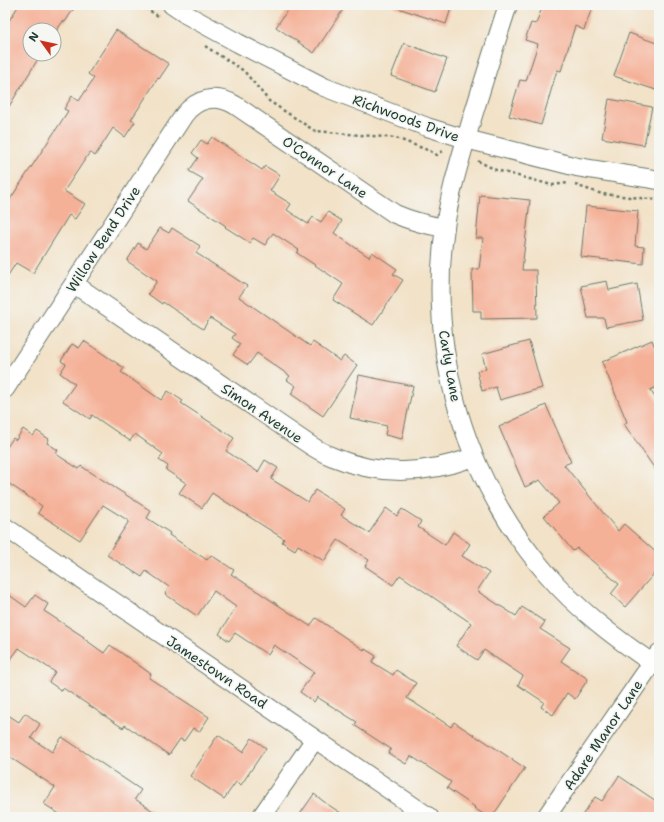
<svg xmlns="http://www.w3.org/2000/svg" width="664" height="822" viewBox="0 0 664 822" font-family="'Shantell Sans',sans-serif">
  <rect width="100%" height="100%" fill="#f6f6f2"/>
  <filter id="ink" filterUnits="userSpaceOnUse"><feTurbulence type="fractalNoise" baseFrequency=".025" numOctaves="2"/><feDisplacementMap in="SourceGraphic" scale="8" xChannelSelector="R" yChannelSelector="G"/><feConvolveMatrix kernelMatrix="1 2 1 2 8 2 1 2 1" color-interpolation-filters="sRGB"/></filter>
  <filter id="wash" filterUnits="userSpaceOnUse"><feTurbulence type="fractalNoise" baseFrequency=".012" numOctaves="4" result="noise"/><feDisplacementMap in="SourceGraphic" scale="16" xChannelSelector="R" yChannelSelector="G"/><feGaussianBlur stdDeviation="0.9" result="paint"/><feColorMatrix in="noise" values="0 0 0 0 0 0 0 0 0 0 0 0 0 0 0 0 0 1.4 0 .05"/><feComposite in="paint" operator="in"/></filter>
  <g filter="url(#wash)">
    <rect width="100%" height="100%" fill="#f2e2c8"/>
    <g id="blocks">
      <path fill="#f5b198" d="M19,5h57l-11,17 -2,-1 -6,9h-27v24h11l-36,59v-86z
        M291,5h55l-32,48 -38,-26z
        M395,5h57l-6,19 -51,-17z
        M543,5h50l-9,25 -9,-4 -14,45 -4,-1 -16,55 -32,-9 11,-36 6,1 12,-37 -13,-4 6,-17 5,1z
        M116,30l53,34 -10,15 -1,-1 -27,42 4,2 -10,15 -12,-9 -18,28 -5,-4 -26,39 21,13 -10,15 -6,-4 -36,58 -17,-10 -11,17v-73l54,-82 9,-14 -4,-2 8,-13 7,5 15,-23 -6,-4z
        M629,33l30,11v47l-45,-15z
        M404,43l43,16 -12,33 -44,-16z
        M609,99l43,8 -8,38 -42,-7z
        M212,137l50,33 3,-4 15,9 -10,16 21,13 -4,6 21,14 5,-7 8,5 7,-10 14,9 -8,12 35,24 3,-5 25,17 -4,5 10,6 -30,45 -40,-25 10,-16 -46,-31 2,-3 -26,-17 -8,12 -12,-7 -3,5 -25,-16 1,-1 -38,-25 15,-22 -14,-8 9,-13 -6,-5 9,-13 6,4z
        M480,195l50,5 -8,70h14l1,48 -56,1v-8h-8l-1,-42h7l4,-31h-7z
        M586,206l52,5 -3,35 9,1 -1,17 -62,-7z
        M160,228l9,5 3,-5 28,18 -4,7 51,33 -8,11 71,49 3,-4 27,19 4,-5 13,9 -34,51 -32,-22 5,-8 -9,-6 3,-4 -33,-23 -9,12 -15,-10 7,-11 -8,-6 3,-4 -25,-16 -7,11 -40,-27 -1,2 -14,-10 9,-13 -30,-20 11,-18 8,6z
        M607,281l2,9 28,-6 6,36 -37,7 -2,-9h-16l-7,-32z
        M652,340l7,17v29l-9,4 9,13v72l-35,-51 3,-2 -25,-60z
        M84,341l40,27 -3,4 40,28 7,-9 15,10 -2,2 53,35 -8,13 32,21 7,-12 13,8 -7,11 37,23 7,-12 30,19 -4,6 28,18 17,-25 11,8 5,-7 19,12 -3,6 27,18 8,-13 17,12 -8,12 27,17 -12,18 39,25 6,-9 23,15 -5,7 30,19 -9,13 27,18 -13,20 -8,-6 -14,22 -12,-8 3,-5 -26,-17 5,-9 -39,-26 -7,10 -21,-14 15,-23 -71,-48 -7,10 -28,-19 4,-6 -31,-20 -14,21 -26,-16 -3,5 -13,-8 2,-3 -72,-46 -10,15 -23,-15 7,-10 -20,-13 2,-4 -9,-6 4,-6 -28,-20 -5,7 -38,-26 -2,4 -27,-18 12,-17 -15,-11 6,-9 -5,-3 11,-17 7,4z
        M529,341l13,47 -42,12 -4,-13 -14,4 -5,-20 9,-2 -4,-15z
        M359,375l54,11 -11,53 -17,-4 2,-9 -37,-8z
        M546,405l25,57 -7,3 54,66 6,-7 35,31v13l-34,39 -14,-13 8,-10 -42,-36 -4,3 -29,-35 15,-13 -19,-23 -15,7 -26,-60z
        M23,429l10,7 4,-5 12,8 -2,4 11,7 -2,4 23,15 2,-3 70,45 -4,7 23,15 -1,2 38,25 4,-5 23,15 -3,4 79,52 6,-8 48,32 1,-1 11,7 -4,6 21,13 3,-5 20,13 -9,15 44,29 3,-5 26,17v-1l45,30 -33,49h-4l-14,-9 1,-1 -28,-19 4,-6 -40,-26 -5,8 -18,-11 3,-4 -37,-24 3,-3 -40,-25 -3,5 -14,-10 14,-20 -40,-27 -6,10 -33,-22 -6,8 -10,-7 17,-27 -22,-16 -17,25 -32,-22 4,-7 -23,-16 -4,6 -35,-22 22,-34 -26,-16 -23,35 -42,-27 4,-7 -37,-25v-31l8,-12 3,2z
        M5,592l21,15 9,-12 13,9 -4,7 40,26 -1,1 21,15 6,-8 41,29 -2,4 60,39 -10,15 -6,-4 -9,13 -4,-2 -11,16 -44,-30 -2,3 -60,-40 -1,3 -13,-9 6,-10 -36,-24 -14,19z
        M5,713l14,9 6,-9 15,11 -9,14 21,14 10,-15 30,20 49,33 -6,9 27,18h-98l-20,-13 11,-17 -50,-33z
        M218,735l25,17 9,-14 14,10 -25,37 -5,-3 -12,17 -34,-23z
        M619,776l40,27v14h-78l14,-20 7,4z
        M314,794l13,10 20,13h-49z"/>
    </g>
  </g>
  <g filter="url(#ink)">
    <use href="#blocks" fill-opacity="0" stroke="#697768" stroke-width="1"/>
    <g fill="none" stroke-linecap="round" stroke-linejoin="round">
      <defs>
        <path id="minor" d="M172,5l15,10 51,28 86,44 103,40 39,12 111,28 82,13
          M508,5c-13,39 -25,78 -37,117 -10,35 -21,69 -26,105 -18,124 20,253 102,347 30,35 67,63 105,89
          M74,284l227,155c10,7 21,14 32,18 48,20 93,17 141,0
          M5,389l179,-274c13,-17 32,-21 51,-10l160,109c16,7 32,11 50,14
          M5,527l424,290
          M261,817l54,-78
          M546,817l113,-164"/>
      </defs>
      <use href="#minor" stroke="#697768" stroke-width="20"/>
      <path stroke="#697768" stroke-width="2.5" stroke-dasharray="3 3" stroke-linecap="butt" d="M140,5l20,12
        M205,46l39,25 25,30 46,30 81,7 34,13 7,4 6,-4
        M478,161l18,9 56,15 16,-2
        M575,185l27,9 57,6"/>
      <use href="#minor" stroke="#fff" stroke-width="18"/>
    </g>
  </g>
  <g text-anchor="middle" stroke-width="3.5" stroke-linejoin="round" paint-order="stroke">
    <g font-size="14" fill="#1f3d34" stroke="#f6f6f2">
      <text transform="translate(406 118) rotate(20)" y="5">Richwoods Drive</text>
      <text transform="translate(325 167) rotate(34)" y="5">O'Connor Lane</text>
      <text transform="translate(103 239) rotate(-57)" y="5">Willow Bend Drive</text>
      <text transform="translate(450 366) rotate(80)" y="5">Carly Lane</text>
      <text transform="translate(262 413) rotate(34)" y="5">Simon Avenue</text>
      <text transform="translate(217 672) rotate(34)" y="5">Jamestown Road</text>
      <text transform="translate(603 735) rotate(-56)" y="5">Adare Manor Lane</text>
    </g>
  </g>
  <rect width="664" height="822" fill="none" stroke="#f6f6f2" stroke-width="20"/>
  <g transform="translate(42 42) rotate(303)"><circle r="19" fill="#f6f6f2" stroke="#a0aca6"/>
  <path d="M0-3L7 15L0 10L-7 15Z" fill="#c8321e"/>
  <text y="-6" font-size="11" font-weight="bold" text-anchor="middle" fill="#1f3d34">N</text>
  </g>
</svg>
